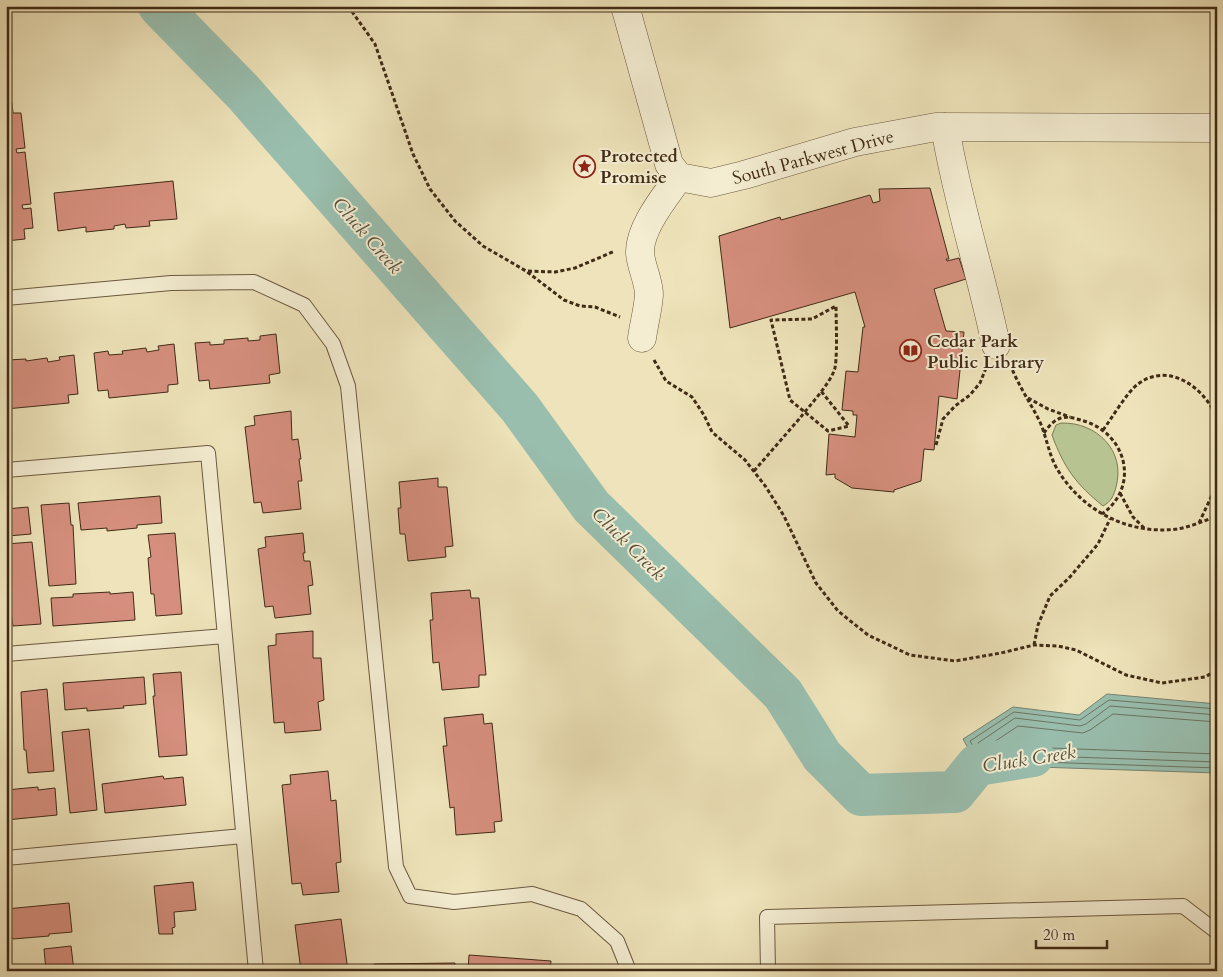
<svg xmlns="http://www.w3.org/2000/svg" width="1223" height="977" viewBox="0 0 1223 977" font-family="Cardo,serif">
  <rect width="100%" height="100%" fill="#eee3ba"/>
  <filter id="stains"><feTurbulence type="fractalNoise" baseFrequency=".004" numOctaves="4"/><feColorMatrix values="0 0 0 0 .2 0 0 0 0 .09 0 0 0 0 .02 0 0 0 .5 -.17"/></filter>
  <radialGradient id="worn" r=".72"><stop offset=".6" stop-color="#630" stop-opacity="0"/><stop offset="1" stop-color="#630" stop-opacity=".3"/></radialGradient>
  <path fill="#b7c491" stroke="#7c7853" d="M1061,423c36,-1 65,28 55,64 -2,8 -5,15 -13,19 -27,-22 -39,-38 -51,-71l4,-10z"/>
  <path fill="#99beae" stroke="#758371" d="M1107,694l110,10v69l-240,-8 -14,-26 50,-32 66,8z"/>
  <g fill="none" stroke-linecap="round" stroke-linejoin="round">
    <path stroke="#6c7462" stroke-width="1" d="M1217,709l-108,-9 -29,20 -66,-8 -44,29 11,19 236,8
      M1217,715l-107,-9 -24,18 -6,2 -65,-8 -37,25 7,11 232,8
      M1217,722l-104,-8 -23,16 -7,3 -65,-7 -27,18 3,2 223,8"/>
    <path stroke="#99beae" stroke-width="42" d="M159,6l84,86 277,316 71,98 192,188 39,62 39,39 94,-3 22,-27 56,-9"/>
  </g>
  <path fill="#d68f7e" stroke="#402b15" d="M12,103l1,10h8l4,35 -9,1 1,4 8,-1 6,52 -9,1 1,4 8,-1 2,20 -9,1 1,10 -19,2v-137z
    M173,181l4,38 -28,2 1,5 -24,2 -1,-4 -11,2v3l-28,3v-5l-28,4 -4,-38z
    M930,188l19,71h-3l1,2 12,-3 7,21 -32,10 12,42 18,1 -7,67 -18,-3 -5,54 -10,-1 -3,32 -27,9v2l-42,-4 -17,-10v-4l-9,1 3,-41 26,3 2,-22h-4v-4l-11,-1 4,-39 12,1 5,-45h2l-10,-35 -125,36 -11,-92 61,-19 1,3 89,-25 3,8 7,-2 -1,-12z
    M276,334l4,39 -11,2 1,8 -60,6 -1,-9 -10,1 -4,-38 15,-1v3l14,-1v-4l24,-2v3l12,-1v-4z
    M174,344l4,40 -10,1v7l-59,6 -1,-8 -10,1 -4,-38 14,-2 1,4 14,-1 -1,-3 24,-3 1,4 12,-2 -1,-4z
    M74,355l4,39 -10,1 1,8 -63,6 1,-49 19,-1v2l21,-3 1,4 12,-2 -1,-3z
    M291,411l1,29 6,-1 3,20h-2l3,22h-4l3,28 -38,4 -2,-11 -7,1 -9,-76 10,-2 -1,-9z
    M438,478v9h9l6,59 -8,1 1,10 -38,4 -3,-27h-5l-2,-26h3l-2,-26z
    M160,496l2,27 -25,2v3l-30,3v-3l-26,2 -3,-27z
    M69,503l2,22h2l3,59 -27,2 -8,-81z
    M28,507l3,27 -23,2 1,2h-3v-29z
    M175,533l7,81 -26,2 -2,-22h-3l-3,-36 3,-1 -3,-22z
    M303,533l2,20h-2l1,8h6l3,24 -5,1 3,28 -36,4 -2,-12 -8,1 -7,-58 8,-2 -1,-10z
    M32,542l9,82 -28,2 -7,-47v-35z
    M470,590l1,8h8l7,77h-7v12l-37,3 -3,-28 -6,1 -3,-43h3l-2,-27z
    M110,592v2l23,-2 2,28 -82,6 -2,-28 22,-1v-3z
    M313,631v27h8l3,42 -6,2 3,28 -36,3 -1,-11 -10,1 -6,-77 8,-1v-11z
    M181,672l6,83 -28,2 -6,-61h2l-2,-22z
    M144,677l2,27 -23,2 1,2 -37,3v-3l-22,2 -2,-27z
    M47,689l7,82 -26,2 -2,-23h-2l-3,-58z
    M483,714l1,10 8,-1 10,98 -8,1 1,10 -39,3 -2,-28 -4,1 -7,-62h4l-3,-28z
    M89,729l8,81 -27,3 -8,-81z
    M328,771l3,30 5,-1 5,62 -5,1 3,29 -36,3 -2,-12 -9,1 -10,-99 9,-1 -1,-9z
    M163,776l1,3 19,-2 3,28 -81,8 -3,-29z
    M38,787v3l17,-2 2,27 -51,5v-30z
    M193,882l3,28 -22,2 1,15 -3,1 1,6h-14l-5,-48z
    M69,903l3,29 -23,2v2l-36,3 -1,-2 -6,1v-29z
    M341,919l7,52h-47l-6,-46z
    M71,946l3,25h-28l-2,-22z
    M469,955l82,6 -1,10h-82z
    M455,963v8h-81v-7z"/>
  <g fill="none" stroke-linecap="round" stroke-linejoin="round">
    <defs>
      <path id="lane" d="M6,298l165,-15 83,-1 50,23 29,39 15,42 48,481 14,29 44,6 78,-8 49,15 36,32 12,30
        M6,470l202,-17 48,518
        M6,654l219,-18
        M6,858l237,-22
        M768,971l-1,-54 416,-11 34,26"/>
      <path id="street" d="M625,6l44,158 10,13 32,6 33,-8 111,-33 81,-15 281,1
        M945,127c12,74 36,145 51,218
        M642,338c2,-14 6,-29 7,-43 0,-14 -8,-28 -9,-42 -1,-25 25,-56 39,-76"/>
    </defs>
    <use href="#lane" stroke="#6c593e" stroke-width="16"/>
    <use href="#street" stroke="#6c593e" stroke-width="29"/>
    <path stroke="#402b15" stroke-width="3" stroke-dasharray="4 2.5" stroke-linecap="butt" d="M348,6l27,38 38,110 17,35 25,32 28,25 43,25 38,29 16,6 15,1 25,10
      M528,271l27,1 20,-4 40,-17
      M654,360l12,21 26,16 12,18 8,17 33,28 21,27 18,29 32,67 22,28 30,24 42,20 45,6 46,-8 33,-8 24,1 18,4 50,25 36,8 43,-6 12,-7
      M1010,364c8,21 20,38 30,58 7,16 9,35 19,50 25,40 71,63 118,57 13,-2 27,-8 40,-13
      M1028,398l20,11 22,8
      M1103,430c9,-12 24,-38 35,-46 31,-23 67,4 79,34
      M1044,433c4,-6 10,-13 17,-15 8,-2 16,1 23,3 43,13 56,66 18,93
      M936,445l7,-26 12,-13 15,-11 10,-12 6,-15
      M754,471l46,-53c10,-13 28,-32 34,-47 4,-8 2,-53 2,-65l-24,13 -41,1 19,80 38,31 21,-5 -28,-35
      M1120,493l13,24 12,12
      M1199,523l14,-30 4,-14
      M1034,645l4,-20 12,-29 19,-18 29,-34 12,-25"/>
    <use href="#lane" stroke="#f4edd2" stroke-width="14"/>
    <use href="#street" stroke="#f4edd2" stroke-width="28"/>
  </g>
  <defs>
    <symbol id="sight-ring" viewBox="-11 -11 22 22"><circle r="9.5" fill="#f4edd2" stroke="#8f2418" stroke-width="1.5"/><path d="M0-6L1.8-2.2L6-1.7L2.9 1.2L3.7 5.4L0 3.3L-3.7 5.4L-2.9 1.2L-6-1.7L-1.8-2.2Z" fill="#8f2418"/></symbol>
    <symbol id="library-ring" viewBox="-11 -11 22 22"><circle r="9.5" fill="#f4edd2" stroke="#8f2418" stroke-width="1.5"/><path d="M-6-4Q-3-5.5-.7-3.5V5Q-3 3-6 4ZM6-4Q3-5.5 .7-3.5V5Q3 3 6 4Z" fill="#8f2418"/></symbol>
  </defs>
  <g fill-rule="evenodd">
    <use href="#sight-ring" x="572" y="154" width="25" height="25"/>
    <use href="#library-ring" x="898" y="338" width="25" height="25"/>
  </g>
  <g text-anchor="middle" stroke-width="4" stroke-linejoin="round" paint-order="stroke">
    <g font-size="18" font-weight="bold" fill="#402b15" stroke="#f4edd2" text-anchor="start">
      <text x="600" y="162">Protected<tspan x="600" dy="21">Promise</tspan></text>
      <text x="927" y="347">Cedar Park<tspan x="927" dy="21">Public Library</tspan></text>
    </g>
    <g font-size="18" fill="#402b15" stroke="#f4edd2">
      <text transform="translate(813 157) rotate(-15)" y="6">South Parkwest Drive</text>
    </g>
    <g font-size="19" font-style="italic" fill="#56503b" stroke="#f4edd2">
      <text transform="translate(368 235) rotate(49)" y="7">Cluck Creek</text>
      <text transform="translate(629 543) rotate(45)" y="7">Cluck Creek</text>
      <text transform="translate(1029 758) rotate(-9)" y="7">Cluck Creek</text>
    </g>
  </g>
  <rect width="1223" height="977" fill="none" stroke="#eee3ba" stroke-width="25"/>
  <rect x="8" y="8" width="1208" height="962" fill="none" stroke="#402b15" stroke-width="2.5"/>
  <rect x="12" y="12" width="1198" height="952" fill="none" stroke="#402b15"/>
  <path d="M1036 940v8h71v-8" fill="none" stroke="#402b15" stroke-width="2.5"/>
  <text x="1043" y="940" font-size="15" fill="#402b15" stroke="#f4edd2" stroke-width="4" paint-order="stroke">20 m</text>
  <rect width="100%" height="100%" filter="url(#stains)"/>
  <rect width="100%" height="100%" fill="url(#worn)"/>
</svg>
